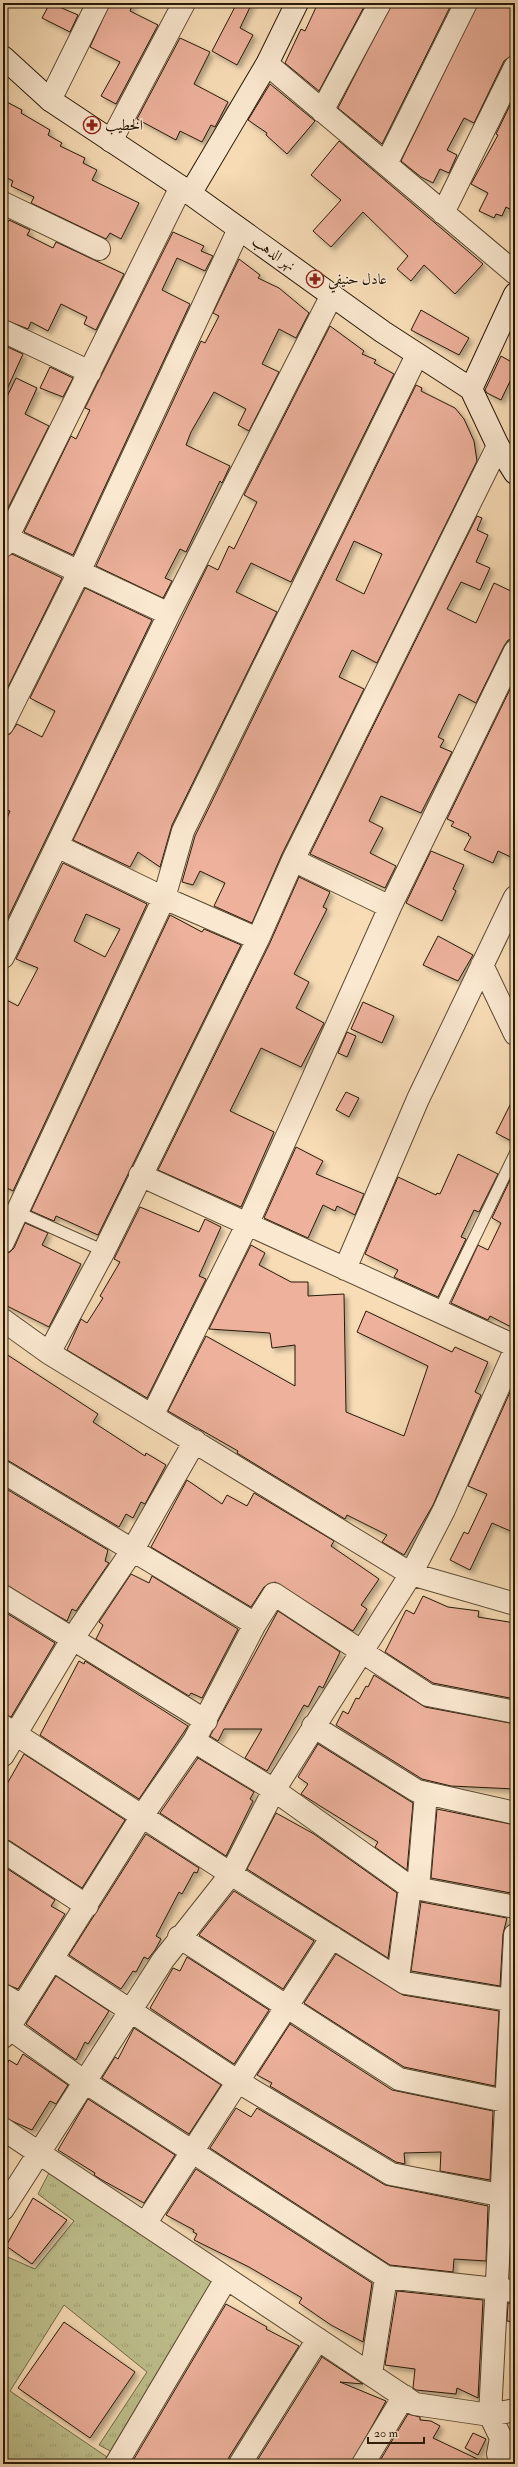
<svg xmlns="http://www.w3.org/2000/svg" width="518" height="2467" viewBox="0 0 518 2467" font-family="'IM FELL Double Pica',Amiri,serif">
  <defs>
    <pattern id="grass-tufts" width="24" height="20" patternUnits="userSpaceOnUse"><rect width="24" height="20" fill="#bec08d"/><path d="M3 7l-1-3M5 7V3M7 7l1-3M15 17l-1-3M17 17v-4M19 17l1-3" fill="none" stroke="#a3a478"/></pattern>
    <filter id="shadow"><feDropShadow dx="3.5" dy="3.5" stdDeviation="2" flood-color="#0004"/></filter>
  </defs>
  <rect width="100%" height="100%" fill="#f7dcb6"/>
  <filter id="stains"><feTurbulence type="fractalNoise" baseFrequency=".005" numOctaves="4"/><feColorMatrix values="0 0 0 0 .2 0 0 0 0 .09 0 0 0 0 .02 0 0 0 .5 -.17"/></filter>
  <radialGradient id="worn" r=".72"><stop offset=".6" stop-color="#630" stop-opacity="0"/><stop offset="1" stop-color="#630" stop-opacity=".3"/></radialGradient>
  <path fill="url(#grass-tufts)" stroke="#726c4a" d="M51,2169l171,114 -110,169 -13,-7 48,-73 -83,-67 -54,86 97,66 -3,7h-101v-209l32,14 39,-48 -36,-27z"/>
  <path fill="#edb19c" stroke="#271906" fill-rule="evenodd" filter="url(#shadow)" d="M50,3l28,12 -8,17 -28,-14z
    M110,3h23l-3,8 28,14 -42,79 -15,-8 19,-34 -30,-15z
    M237,3h15l-12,25 13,7 -16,30 -25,-14z
    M318,3h48l-47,88 -34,-28 16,-34 4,2z
    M392,3h60l-70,141 -44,-36z
    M478,3h37v50l-11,8 -30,62 -10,-5 -17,32 10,5 -8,18 -9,-4 -7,14 -12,-6 -20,-16z
    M180,38l30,14 -16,32 34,18 -13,25 -4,-2 -9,17 -22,-11 -4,9 -39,-21z
    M270,84l45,37 -28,33 -21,-19 1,-2 -19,-13z
    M515,95v117l-9,-5 -4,9 -6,-2 -2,4 -15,-7 9,-18 -17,-9 27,-49 -2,-1z
    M3,100l19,10 -1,3 29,17 -2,5 14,8 -2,3 25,12 -2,5 14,7 -5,10 47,23 -18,36 -11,-6 -4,6 -75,-36 3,-6 -23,-11 2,-5 -10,-5z
    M339,141l144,123 -28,30 -31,-29 -13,16 -14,-12 11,-13 -45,-44 -32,35 -18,-16 28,-31 -30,-25z
    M9,220l21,10 -3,5 26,13 3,-6 68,32 -28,56 -12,-6 3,-7 -26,-13 -13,27 -17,-9 -3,7 -25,-10v-88z
    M173,232l31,14 -3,5 12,5 -8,15 -28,-13 -15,32 28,14 -117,251 -49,-23 47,-96 5,3 14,-29 -5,-2z
    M239,259l21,16 -2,3 21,10 30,25 -13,25 -17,-9 -17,35 17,8 -30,59 -11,-6 8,-16 -32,-17 -23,40 -5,13 44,21 -8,17 -2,-2 -34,71 -6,-3 -15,29 7,3 -9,17 -67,-32 105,-225 4,2 14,-27 -6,-3z
    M421,310l48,28 -10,17 -48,-25z
    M330,326l34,25 -2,3 14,6 -2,3 20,11 -103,208 -40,-19 -15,29 41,20 -105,213 -12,42 -22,-15 -8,15 -57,-27 135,-275 10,5 11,-24 5,3 23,-47 -13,-7z
    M3,345l20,9 -20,44z
    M501,356l14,8v7l-14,29 -14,-7 -2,-3z
    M50,367l23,11 -10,19 -23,-9z
    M16,378l21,10 -12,26 24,12 -46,92v-113z
    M416,385l6,3 -1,3 34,17 9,11 10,22 3,20 -100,202 -25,-13 -13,27 25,12 -82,165 -30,69 -38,-17 11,-23 -25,-12 -7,14 -11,-3 13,-46zM354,541l28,13 -18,40 -28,-14z
    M477,516l5,2 -5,12 11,5 -12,27 14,6 -10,22 -19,-8 -14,27 29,14 18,-40 21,10v46l-7,1 -4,6 -28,57 -17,-9 -21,43 6,3 -4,7 12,5 -31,61 -40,-17 -12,25 14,7 -13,25 26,13 -11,22 -75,-34z
    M12,554l50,24 -54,109 -5,-3v-126z
    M85,588l67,32 -149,308v-100l7,-17 -7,-2v-73l7,-2 7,-10 25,13 13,-26 -25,-13z
    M515,679v180l-17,-8 -5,12 -29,-13 7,-13 -3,-2 1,-1 -18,-8 3,-4 -7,-3z
    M431,851l33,14 -11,24 3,2 -14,30 -36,-18z
    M63,863l84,41 -134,287 -10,-5v-188l15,8 20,-38 -22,-9zM86,914l34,15 -15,28 -31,-16z
    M299,877l31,15 -7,15 4,2 -33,65 15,8 -13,26 28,15 -23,44 -40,-19 -31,63 44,21 -33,75 -83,-37 111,-225z
    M170,915l32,17 2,-3 37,16 -143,290 -42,-19 -2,5 -23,-10z
    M438,936l35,19 -15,26 -35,-16z
    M363,1002l31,14 -12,27 -31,-14z
    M347,1032l9,4 -9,21 -9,-4z
    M346,1092l13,6 -10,19 -13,-7z
    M515,1095v48l-19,-10z
    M296,1147l27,14 -7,13 48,20 -9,21 -18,-9 -2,5 -12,-6 -15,33 -44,-20z
    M458,1154l40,20 -19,38 -5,-2 -13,27 5,2 -28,58 -44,-20 4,-7 -33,-16 33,-77 38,18 1,-2 3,1z
    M510,1180l5,3v146l-25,-13 -2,4 -37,-17 27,-58 10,5 13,-27 -9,-5z
    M140,1207l59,25 6,-13 16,8 -22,49 7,3 -59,119 -80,-48 14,-31 6,4 16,-25 -3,-2 20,-34 -6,-3z
    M25,1223l23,10 -6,12 39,19 -32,63 -46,-23v-50l7,-2 4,-4z
    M251,1245l14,8 -6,12 32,17h17v14l36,-2 2,118 58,24 24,-70 -71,-34 9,-21 86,41 3,-5 33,15 -13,30 6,3 -48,110 -29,50 -22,-13 5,-7 -40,-20 -2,4 -108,-66 1,-2 -70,-40 38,-75 89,50v-41l-23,3 -2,-15 -61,-4z
    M3,1352l95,62 -5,8 52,34 1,-3 20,12 -21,39 -4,-2 -8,16 -7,-4 -7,13 -110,-66 -6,-1z
    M515,1381v152l-23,-10 -22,47 -20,-10 14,-28 4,2 19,-40 -19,-8z
    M187,1480l35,24 5,-9 20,11 7,-13 80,48 -3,5 48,33 -18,26 6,4 -14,22 -78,-49 -11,5 -13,20 -100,-60z
    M3,1487l105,63 -3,11 4,2 -33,48 -4,-2 -5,12 -64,-37z
    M131,1574l18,9 3,-7 86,53 -36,69 -11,-5 -2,3 -93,-57 7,-14 -4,-3z
    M423,1596l25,11 31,4 -1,6 37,6v76l-82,-16 -48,-31 21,-42 8,4z
    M3,1611l52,32 -44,74 -8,-3z
    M278,1611l62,41 -17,36 -4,-2 -11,21 -4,-2 -37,66 -22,-13 17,-29h-38l-6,12 -8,-5z
    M79,1661l5,3 1,-3 103,65 -49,73 -99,-64z
    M374,1675l51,32 90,17v65l-64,-3 -29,-7 -86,-54 7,-14 5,3 8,-16 3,1 7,-13 2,1z
    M318,1744l95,59 -6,67 -32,-23 3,-5 -77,-48 7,-10 -10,-7z
    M24,1754l101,66 -43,68 -72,-47 -7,-2v-48z
    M198,1758l56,34 -4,7 3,2 -27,55 -66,-43z
    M437,1809l78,16 -4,68 -80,-15z
    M276,1813l38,21 83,59 -9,65 -141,-89z
    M146,1834l53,34 -2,5 -3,-1 -12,22 -3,-2 -23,44 5,3 -6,11 -7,9 -4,-2 -8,15 -3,-1 -12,18 -52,-34z
    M3,1866l52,34 -4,6 14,8 -47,75 -15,-6z
    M234,1891l80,50 -31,48 -84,-54z
    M421,1902l86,16 -4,16 -3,52 -89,-15z
    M336,1954l67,41 96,16 -4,75 -91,-19 -100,-64z
    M187,1957l82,53 -35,54 -84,-56 23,-40 7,3z
    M56,1976l53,35 -21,33 -3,-2 -9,18 -50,-36z
    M290,2024l102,66 101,21 -3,69 -50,-9 1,-19 -37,1 1,11 -9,-2 -126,-76 2,-3 -15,-8z
    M134,2028l87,57 -32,49 -87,-56 13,-21 3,2z
    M23,2054l45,31 -12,19 -6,-3 -18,29 -29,-13v-45l6,-12 8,5z
    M88,2099l87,56 -31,48 -42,-23 -8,-5 1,-2 -37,-23z
    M236,2108l15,9 6,-9 128,77 103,21 -2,55 -32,-2 -1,13 -63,-7 -180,-117z
    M196,2169l176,114 -9,59 -32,-17 -32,-22 3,-5 -53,-31 -55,-27 3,-6 -4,-2 1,-2 -28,-15z
    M33,2198l34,22 -35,44 -26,-18z
    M513,2210h2v52h-5z
    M397,2291l86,9 -5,98 -21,-10 -1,6 -40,-4 -3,-2 2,-19 -30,-4z
    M508,2303h7v19l-8,-1z
    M226,2304l41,23 -1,2 33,17 -70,111 -1,7h-97z
    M64,2322l71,50 -45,66 -72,-50z
    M322,2357l41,27 -23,-2 46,19 -35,63h-96z
    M408,2414l12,3v3l11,1 9,5 -7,12 55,26h-110z
    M473,2433l13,6 -8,16 -13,-7z"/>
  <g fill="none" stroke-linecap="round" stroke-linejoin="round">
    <defs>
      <path id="lane" d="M17,1212l87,39
        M439,1311l76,-157"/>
      <path id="street" d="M267,64l248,209
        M50,100l48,-97
        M322,111l58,-108
        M111,141l73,-138
        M386,164l80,-161
        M3,203l96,46
        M443,213l72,-146
        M3,331l87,41
        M3,536l166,78
        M3,546l178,-359
        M3,724l76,-152 160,-343
        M57,846l107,52 94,41
        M293,860l97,47
        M3,957l166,-343 163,-319
        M482,965l33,69
        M140,1175l375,171
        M3,1242l161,-344 19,-67 234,-476
        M345,1269l73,-170 97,-202
        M3,1320l46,33 362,221 104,30
        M49,1353l55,-102 154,-312 35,-79 205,-414
        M152,1416l95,-191 143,-318 125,-256
        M3,1472l252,152
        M3,1596l203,125
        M3,1726l228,148 174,109 110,18
        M313,1726l104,65 98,22
        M194,1741l80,49 136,97 105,20
        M3,1755l70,-117 59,-87 63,-110
        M3,1851l84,55
        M418,1888l8,-95
        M179,1937l220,142 116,24
        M52,1959l185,122 154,93 124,24
        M398,1978l12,-91
        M3,1995l19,11
        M9,2028l76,54 301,195 129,14
        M3,2037l139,-221 52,-75 61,-117 19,-30 154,101 87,17
        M3,2129l412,275 75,11 25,-5
        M3,2209l160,-249 68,-86 43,-84 137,-216 33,-64 71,-160
        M145,2224l187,-287
        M371,2374l15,-97
        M116,2464l110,-185
        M240,2464l78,-125
        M363,2464l41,-68
        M507,2464l-9,-10 3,-16 -11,-23 25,-480"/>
      <path id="secondary" d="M3,57l47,43 131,87 202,145 88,57 27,57 17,27
        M190,194l77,-130 30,-61
        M471,389l44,-95"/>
    </defs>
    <use href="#lane" stroke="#5b4a32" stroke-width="13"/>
    <use href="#street" stroke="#5b4a32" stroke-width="24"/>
    <use href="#secondary" stroke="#271906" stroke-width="24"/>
    <use href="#lane" stroke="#fae8d0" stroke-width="11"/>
    <use href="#street" stroke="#fae8d0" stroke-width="22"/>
    <use href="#secondary" stroke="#fae8d0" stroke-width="22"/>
  </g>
  <defs>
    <symbol id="pharmacy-ring" viewBox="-11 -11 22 22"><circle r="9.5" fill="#fae8d0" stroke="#8f2418" stroke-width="1.5"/><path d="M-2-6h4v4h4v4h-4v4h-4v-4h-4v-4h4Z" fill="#8f2418"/></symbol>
  </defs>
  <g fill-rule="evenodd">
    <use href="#pharmacy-ring" x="82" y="115" width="20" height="20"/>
    <use href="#pharmacy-ring" x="305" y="269" width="20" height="20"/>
  </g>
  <g text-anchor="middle" stroke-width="3" stroke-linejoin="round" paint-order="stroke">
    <g font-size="15" fill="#271906" stroke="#fae8d0" text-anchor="start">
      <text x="105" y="130">الخطيب</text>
      <text x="328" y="284">عادل حنيفي</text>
    </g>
    <g font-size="15" fill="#271906" stroke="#fae8d0">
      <text transform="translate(274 253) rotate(36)" y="5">نهر الدهب</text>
    </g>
  </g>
  <rect width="518" height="2467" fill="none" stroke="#f7dcb6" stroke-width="16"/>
  <rect x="4" y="4" width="510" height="2459" fill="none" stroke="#271906" stroke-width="2"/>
  <rect x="8" y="8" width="502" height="2451" fill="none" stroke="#271906"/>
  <path d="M368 2437v6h56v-6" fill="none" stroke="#271906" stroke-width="2"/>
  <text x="374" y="2437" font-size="12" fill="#271906" stroke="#fae8d0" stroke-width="3" paint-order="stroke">20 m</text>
  <rect width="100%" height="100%" filter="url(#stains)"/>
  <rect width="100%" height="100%" fill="url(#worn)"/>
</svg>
